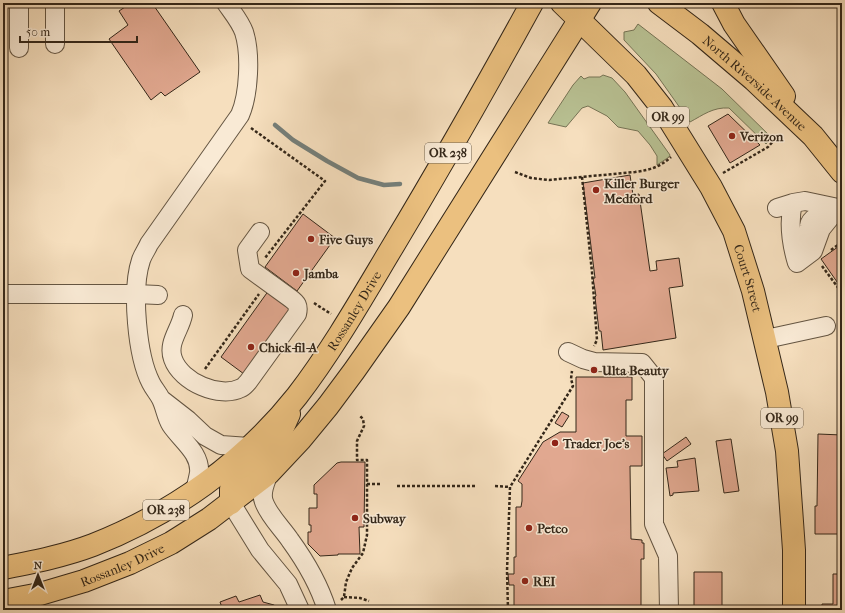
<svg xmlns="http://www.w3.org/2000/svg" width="845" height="613" viewBox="0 0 845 613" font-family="'IM FELL French Canon',serif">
  <rect width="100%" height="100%" fill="#f6dfbe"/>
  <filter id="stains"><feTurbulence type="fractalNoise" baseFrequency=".005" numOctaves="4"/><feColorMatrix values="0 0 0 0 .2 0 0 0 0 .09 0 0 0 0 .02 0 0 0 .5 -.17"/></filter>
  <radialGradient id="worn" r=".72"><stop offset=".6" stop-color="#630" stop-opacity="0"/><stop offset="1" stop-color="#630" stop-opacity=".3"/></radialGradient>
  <path fill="#b9c294" stroke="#767456" d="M638,24l84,65 50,49 -6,6 -37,-36c-16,-1 -26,7 -39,14l-34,-48 -32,-34v-8l10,-2z
    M603,75l9,3 13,14 45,63 -1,2 -12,8v-9l-7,-11 -12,-14 -20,-4 -11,-11 -19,-10 -6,2 -16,19 -18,-4 25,-38 8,-9 3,3 5,-2h11z"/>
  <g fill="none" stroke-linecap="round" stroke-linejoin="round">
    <path stroke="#757f7a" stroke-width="4.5" d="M275,125l18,15 34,21 31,17 26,7 16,-1"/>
  </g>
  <path fill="#e1a890" stroke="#342719" d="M131,3h21l48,69 -35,24 -4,-4 -10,8 -42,-61 19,-14 -9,-14z
    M728,114l32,31 -30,18 -22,-37z
    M630,175l3,20 6,-1 11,77 7,-1 -1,-9 23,-3 4,28 -14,2 7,50 -73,12 -2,-19h-2l-4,-34 1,-1 -3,-18h2l-12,-95z
    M303,214l32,24 -38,53 -32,-24z
    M842,244v45l-21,-30z
    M269,290l24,17 -49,67 -23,-17z
    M576,377h56v23h-6v36h16v30h-12l1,73 11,1v3h2v16h-3v51h-127v-25h-5l-1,-11h6v-17h2v-50h5l1,-6v-17l-4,-3 25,-39 17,-10h16z
    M562,412l7,4 -7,11 -7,-4z
    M818,434l24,1v99h-27v-28h2z
    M686,437l5,7 -24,17 -5,-7z
    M731,439l8,52 -15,2 -8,-52z
    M695,458l4,33 -26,2v2l-3,1 -4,-28 12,-1 -1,-6z
    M341,462h24l-1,65h-5l1,27h-22v1l-18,1 -12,-12v-12h3v-7h-2v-17h8v-14h-3v-9l23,-22z
    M694,572h28v38h-28z
    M833,574h9v36h-20v-6h11z
    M260,595l3,7 11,3 6,5h-57l-3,-8 16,-6 3,6z"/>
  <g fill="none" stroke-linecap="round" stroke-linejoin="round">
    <defs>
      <path id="minor" d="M19,3v45
        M55,44v-41
        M793,203c-5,21 -2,40 4,60l16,-12 8,-22 17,-21
        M777,208l16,-5 12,-2 33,7
        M808,249c2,-8 0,-15 1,-23 1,-10 18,-14 26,-17
        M3,294h133l22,1
        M183,315c-3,15 -16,28 -10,44 8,23 47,40 68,29 3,-1 5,-4 7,-6l49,-68c2,-8 0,-11 -7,-16l-40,-29 -3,-19 13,-18
        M766,339l60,-13
        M568,352l15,7 11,3 48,1 12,15v146l14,32 1,54
        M161,399l27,21 17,16 16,9 28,2
        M269,473c-3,9 -9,19 -5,29 5,14 18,26 26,38 16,22 29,44 37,70
        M195,491c1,-5 3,-12 4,-18 2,-20 -18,-33 -28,-48 -5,-8 -6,-18 -10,-26 -3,-6 -7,-10 -10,-16 -14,-27 -20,-93 -10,-123 2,-6 6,-11 8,-16l91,-129c9,-21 11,-61 4,-83 -4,-11 -12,-20 -18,-29
        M231,503l29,47 28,34 12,26"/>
      <g id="major">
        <path id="s1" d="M562,3l74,72 26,33 49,79 23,44 19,60 24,101 10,59 7,99v60"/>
        <path id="s2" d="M659,3l41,31 54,46 59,56 29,36"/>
        <path d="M723,3l11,21 50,72"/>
        <path d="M231,503v-14l3,-7 41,-37 14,-31"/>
        <path id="s3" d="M3,568c30,-6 61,-12 90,-23 79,-31 151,-82 204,-149 36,-47 66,-100 96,-150 48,-80 94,-161 139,-243"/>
        <path id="s4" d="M3,601l37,-7 44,-13 46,-18 41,-20 38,-24 60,-46 31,-33 28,-34 26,-35 45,-64 191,-304"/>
      </g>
    </defs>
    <use href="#minor" stroke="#645542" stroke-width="20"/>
    <use href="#major" stroke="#342719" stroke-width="24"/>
    <path stroke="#342719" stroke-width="2.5" stroke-dasharray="3 2" stroke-linecap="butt" d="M251,128l74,53 -60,77
      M515,172l16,6 18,2 86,-8c15,-2 25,-5 36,-15
      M723,173l45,-26 8,-9
      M582,177l10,95 5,68 -3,6
      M831,250l11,-8
      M822,266l20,27
      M314,303l17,11
      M205,369l54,-75
      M367,484h13
      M397,486h80
      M495,486l15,1
      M344,597l16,1 9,3
      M341,600l3,-3 2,-15 6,-14 11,-15 4,-18v-75h-10v-19l7,-15 -1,-7 -4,-4
      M508,610l-1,-39 3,-84 63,-101 -2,-7 1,-8"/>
    <use href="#minor" stroke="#f9ead5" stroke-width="18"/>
    <use href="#major" stroke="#ebc07f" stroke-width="22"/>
  </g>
  <g fill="#8f2418" stroke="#f9ead5" stroke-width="1.5">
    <circle cx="732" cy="136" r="4"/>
    <circle cx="596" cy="190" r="4"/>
    <circle cx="311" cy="239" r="4"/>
    <circle cx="296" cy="273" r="4"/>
    <circle cx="251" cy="347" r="4"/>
    <circle cx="594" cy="370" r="4"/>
    <circle cx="555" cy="443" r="4"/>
    <circle cx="355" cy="518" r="4"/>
    <circle cx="529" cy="528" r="4"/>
    <circle cx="525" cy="581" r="4"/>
  </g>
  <g text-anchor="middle" stroke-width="3" stroke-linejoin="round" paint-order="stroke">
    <g fill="#f9ead5" stroke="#6f6251" stroke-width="1">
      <rect x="647" y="107" width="42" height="20" rx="3"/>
      <rect x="425" y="143" width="46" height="20" rx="3"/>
      <rect x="761" y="408" width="42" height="20" rx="3"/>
      <rect x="143" y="500" width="46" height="20" rx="3"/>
    </g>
    <g font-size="12" font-weight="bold" fill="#342719">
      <text x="668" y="121">OR 99</text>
      <text x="448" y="157">OR 238</text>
      <text x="782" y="422">OR 99</text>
      <text x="166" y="514">OR 238</text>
    </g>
    <g font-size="13" fill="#342719" stroke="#f9ead5">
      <text dy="5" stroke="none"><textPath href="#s2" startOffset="125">North Riverside Avenue</textPath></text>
      <text dy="5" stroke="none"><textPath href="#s1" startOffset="337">Court Street</textPath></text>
      <text dy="5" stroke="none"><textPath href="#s3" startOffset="451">Rossanley Drive</textPath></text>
      <text dy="5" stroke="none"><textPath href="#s4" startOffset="125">Rossanley Drive</textPath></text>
    </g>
    <g font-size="13" font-weight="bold" fill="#342719" stroke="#f9ead5" text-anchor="start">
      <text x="740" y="141">Verizon</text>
      <text x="604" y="188">Killer Burger<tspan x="604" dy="15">Medford</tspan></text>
      <text x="319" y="244">Five Guys</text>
      <text x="304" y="278">Jamba</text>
      <text x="259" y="352">Chick-fil-A</text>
      <text x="602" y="375">Ulta Beauty</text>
      <text x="563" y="448">Trader Joe's</text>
      <text x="363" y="523">Subway</text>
      <text x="537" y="533">Petco</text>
      <text x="533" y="586">REI</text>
    </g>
  </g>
  <rect width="845" height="613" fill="none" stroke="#f6dfbe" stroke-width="16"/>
  <rect x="4" y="4" width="837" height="605" fill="none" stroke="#342719" stroke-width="2"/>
  <rect x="8" y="8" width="829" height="597" fill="none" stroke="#342719"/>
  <g transform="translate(38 575)" stroke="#f9ead5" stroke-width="3" paint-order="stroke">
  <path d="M0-3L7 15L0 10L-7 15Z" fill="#342719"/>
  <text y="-6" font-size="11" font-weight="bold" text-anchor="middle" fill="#342719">N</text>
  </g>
  <path d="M20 36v6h117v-6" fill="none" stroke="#342719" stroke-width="2"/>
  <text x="26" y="36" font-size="12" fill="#342719" stroke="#f9ead5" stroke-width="3" paint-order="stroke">50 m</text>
  <rect width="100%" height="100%" filter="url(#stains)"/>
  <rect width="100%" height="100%" fill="url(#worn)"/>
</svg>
